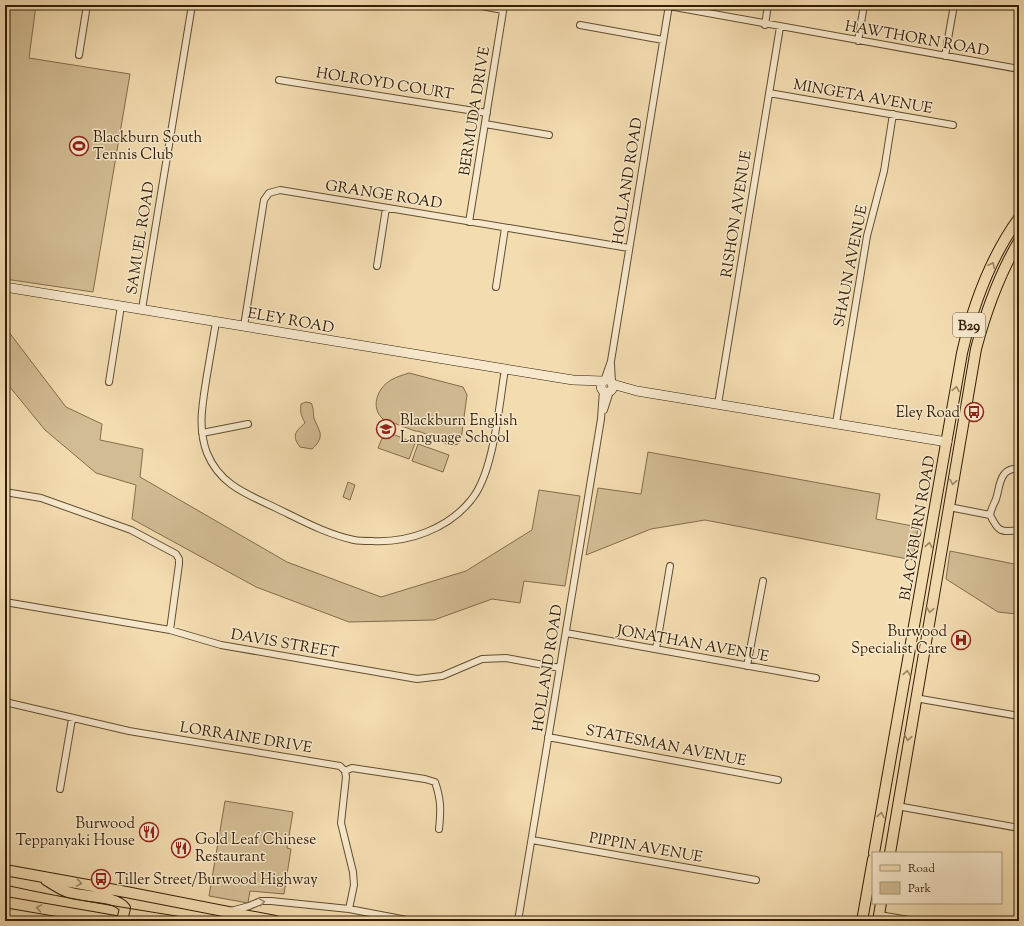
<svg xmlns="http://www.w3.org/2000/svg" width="1024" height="926" viewBox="0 0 1024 926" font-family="'Sorts Mill Goudy',serif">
  <rect width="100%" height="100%" fill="#f3dcb0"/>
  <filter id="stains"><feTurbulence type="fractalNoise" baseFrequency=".005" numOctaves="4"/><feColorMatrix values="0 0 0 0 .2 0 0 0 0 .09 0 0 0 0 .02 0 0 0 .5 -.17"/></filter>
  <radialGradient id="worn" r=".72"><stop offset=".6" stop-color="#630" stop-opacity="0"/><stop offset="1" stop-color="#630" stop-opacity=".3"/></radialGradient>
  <path fill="#d2bc93" stroke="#826d4c" d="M5,5h31l-7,53 101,16 -37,218 -88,-13z
    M5,327l61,80 36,17 -2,16 43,9 -3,28 147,85 94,35 85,-26 66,-41 7,-40 41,6 -15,90 -41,-5 -4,22 -28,-4 -58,21 -85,2 -93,-35 -124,-68 4,-34 -40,-12 -51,-43 -40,-49z
    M409,373l54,14 4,8 -6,45 -3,4c-14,5 -30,-13 -43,-13l-32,-12c-13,-11 -6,-31 8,-39 5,-3 12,-5 18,-7z
    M306,402l5,1c3,5 2,10 3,15 1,4 4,8 5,12 4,7 -2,15 -7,19l-12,-2c-9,-12 -4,-16 5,-24 -4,-8 -5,-10 -4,-19z
    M385,431l30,12 -6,16 -31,-11z
    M418,444l31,11 -6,17 -31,-11z
    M648,452l232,42 -4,25 42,8 -5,33 -208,-40 -54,9 -65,26 12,-67 43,6z
    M348,482l7,3 -5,15 -7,-3z
    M950,551l69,14v48l-3,1 -18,-2 -52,-33z
    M225,801l68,11 -6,36 4,1 -7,45 -34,-3 -2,12 -39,-7z"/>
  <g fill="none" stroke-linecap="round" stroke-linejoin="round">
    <defs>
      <path id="minor" d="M476,5l27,5
        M669,6l350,63
        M580,25l83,15
        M765,25l3,-20
        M858,41l6,-36
        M79,55l8,-50
        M945,56l9,-51
        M279,80l208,33
        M769,93l184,32
        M485,124l64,11
        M469,222l35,-217
        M377,266l9,-58
        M496,287l9,-59
        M142,309l50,-304
        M216,322c-3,18 -6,36 -9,53 -4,26 -10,52 0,78 13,32 40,41 69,55 25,12 50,26 78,32 5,1 12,1 18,1 36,2 76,-12 99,-41 23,-27 28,-95 34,-131
        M244,326l20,-126 5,-7 11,-3 349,58
        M611,364l1,19
        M604,381l7,-20 58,-356
        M109,382l12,-76
        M718,404l62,-377
        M604,410l6,-19
        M836,423l31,-187 17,-65 9,-57
        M202,433l46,-9
        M1019,469c-20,-2 -19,18 -23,30 -2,5 -5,10 -6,16 8,16 10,18 29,15
        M5,492l36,6 90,32 45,24 3,5v5l-9,66
        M949,507l41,8
        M5,602l165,28 51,15 196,34 25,-3 40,-17 24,-1 54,10
        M566,633l250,45
        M656,649l14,-83
        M747,666l16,-85
        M915,698l104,18
        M5,702l124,29 211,35 5,5 7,-3 73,11 10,3c6,17 6,28 4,47
        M548,737l230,43
        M345,771l1,6 -5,46 12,49 1,13 -5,24
        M60,789l12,-70
        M897,806l122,22
        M532,840l224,40
        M231,911l18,-5 12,-5h10l78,8 63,12
        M879,915l36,6
        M518,921l83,-502 2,-29"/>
      <path id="secondary" d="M5,287l500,82 68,11 30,1
        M601 386a6 6 0 1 1 12 0a6 6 0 1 1-12 0Z
        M612,384l25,7 310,51"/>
      <path id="primary" d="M874,853l88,-500c11,-48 28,-95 57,-135
        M890,853l86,-504c10,-38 23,-74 43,-108
        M862,921l11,-62
        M878,921l3,-18"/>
      <path id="trunk" d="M5,870l121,22 149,29
        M46,880c7,4 15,10 22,12 16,6 46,2 57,16l-3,13
        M5,902l110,19"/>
    </defs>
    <use href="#minor" stroke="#624e30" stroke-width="8"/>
    <use href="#secondary" stroke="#321e05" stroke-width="10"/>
    <use href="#primary" stroke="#321e05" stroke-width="12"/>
    <use href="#trunk" stroke="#321e05" stroke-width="12"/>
    <use href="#minor" stroke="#f7e8cc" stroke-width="6"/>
    <use href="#secondary" stroke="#f7e8cc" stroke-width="9"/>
    <use href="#primary" stroke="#f3dcb0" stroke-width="10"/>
    <use href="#trunk" stroke="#f3dcb0" stroke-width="10"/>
    <path stroke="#321e05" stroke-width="1" d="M5,885c67,15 135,25 202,36"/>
  </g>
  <defs><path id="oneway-chevron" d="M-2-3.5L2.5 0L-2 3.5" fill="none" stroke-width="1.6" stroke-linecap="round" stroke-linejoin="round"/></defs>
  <g stroke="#9c8663">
    <use href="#oneway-chevron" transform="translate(992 265) rotate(-64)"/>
    <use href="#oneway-chevron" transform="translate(956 389) rotate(-80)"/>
    <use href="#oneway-chevron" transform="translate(953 482) rotate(100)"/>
    <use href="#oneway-chevron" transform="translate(929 545) rotate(-80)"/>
    <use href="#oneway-chevron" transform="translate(930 610) rotate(100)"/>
    <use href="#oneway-chevron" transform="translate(907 673) rotate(-80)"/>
    <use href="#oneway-chevron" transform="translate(908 738) rotate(100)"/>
    <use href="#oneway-chevron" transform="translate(881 815) rotate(-80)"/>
    <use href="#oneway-chevron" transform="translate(79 883) rotate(10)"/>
    <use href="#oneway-chevron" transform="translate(39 908) rotate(-170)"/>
  </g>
  <use stroke="#9e8d72" href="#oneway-chevron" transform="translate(262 902) rotate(-9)"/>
  <defs>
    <symbol id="stadium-ring" viewBox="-11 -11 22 22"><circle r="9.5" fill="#f7e8cc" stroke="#8f2418" stroke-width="1.5"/><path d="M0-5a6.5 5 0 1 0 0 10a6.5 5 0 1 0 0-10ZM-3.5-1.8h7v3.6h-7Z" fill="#8f2418"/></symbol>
    <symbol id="bus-ring" viewBox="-11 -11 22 22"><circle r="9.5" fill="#f7e8cc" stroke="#8f2418" stroke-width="1.5"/><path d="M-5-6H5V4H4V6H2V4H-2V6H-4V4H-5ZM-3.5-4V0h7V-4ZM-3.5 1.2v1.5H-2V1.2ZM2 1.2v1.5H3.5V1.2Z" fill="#8f2418"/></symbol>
    <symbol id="school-ring" viewBox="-11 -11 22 22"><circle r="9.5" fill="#f7e8cc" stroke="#8f2418" stroke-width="1.5"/><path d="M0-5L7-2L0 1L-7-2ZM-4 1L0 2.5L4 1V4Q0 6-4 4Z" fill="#8f2418"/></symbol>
    <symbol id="hospital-ring" viewBox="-11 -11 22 22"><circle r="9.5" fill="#f7e8cc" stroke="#8f2418" stroke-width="1.5"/><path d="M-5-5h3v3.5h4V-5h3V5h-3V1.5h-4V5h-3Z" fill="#8f2418"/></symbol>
    <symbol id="restaurant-ring" viewBox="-11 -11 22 22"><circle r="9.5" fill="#f7e8cc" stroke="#8f2418" stroke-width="1.5"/><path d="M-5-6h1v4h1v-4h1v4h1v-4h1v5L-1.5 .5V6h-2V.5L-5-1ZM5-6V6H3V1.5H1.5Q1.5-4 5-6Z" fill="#8f2418"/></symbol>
  </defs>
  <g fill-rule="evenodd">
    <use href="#stadium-ring" x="68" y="135" width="22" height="22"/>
    <use href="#bus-ring" x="963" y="401" width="22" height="22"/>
    <use href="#school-ring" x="375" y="418" width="22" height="22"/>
    <use href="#hospital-ring" x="950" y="629" width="22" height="22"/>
    <use href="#restaurant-ring" x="138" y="821" width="22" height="22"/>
    <use href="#restaurant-ring" x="170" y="837" width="22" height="22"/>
    <use href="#bus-ring" x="90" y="868" width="22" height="22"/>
  </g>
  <g text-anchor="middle" stroke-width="3" stroke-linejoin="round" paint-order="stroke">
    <rect fill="#f7e8cc" stroke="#6d5b41" stroke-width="1" x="953" y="313" width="32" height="24" rx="3"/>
    <g font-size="14" font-weight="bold" fill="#321e05">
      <text x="969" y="330">B29</text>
    </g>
    <g font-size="15" fill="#321e05" stroke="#f7e8cc">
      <text transform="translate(917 38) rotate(10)" y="5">HAWTHORN ROAD</text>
      <text transform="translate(385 83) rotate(9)" y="5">HOLROYD COURT</text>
      <text transform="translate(863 96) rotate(10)" y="5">MINGETA AVENUE</text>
      <text transform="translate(474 111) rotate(-81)" y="5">BERMUDA DRIVE</text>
      <text transform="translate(627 181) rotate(-81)" y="5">HOLLAND ROAD</text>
      <text transform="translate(384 194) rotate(9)" y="5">GRANGE ROAD</text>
      <text transform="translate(736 214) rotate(-81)" y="5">RISHON AVENUE</text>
      <text transform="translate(140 238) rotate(-81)" y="5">SAMUEL ROAD</text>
      <text transform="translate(850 266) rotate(-79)" y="5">SHAUN AVENUE</text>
      <text transform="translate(291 320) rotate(10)" y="5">ELEY ROAD</text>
      <text transform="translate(917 528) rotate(-80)" y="5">BLACKBURN ROAD</text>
      <text transform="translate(285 643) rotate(10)" y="5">DAVIS STREET</text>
      <text transform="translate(693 643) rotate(10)" y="5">JONATHAN AVENUE</text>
      <text transform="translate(547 668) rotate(-81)" y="5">HOLLAND ROAD</text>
      <text transform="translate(246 737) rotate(9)" y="5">LORRAINE DRIVE</text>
      <text transform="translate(666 745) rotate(11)" y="5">STATESMAN AVENUE</text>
      <text transform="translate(646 847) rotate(10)" y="5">PIPPIN AVENUE</text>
    </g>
    <g font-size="15" fill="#321e05" stroke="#f7e8cc" text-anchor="start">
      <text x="93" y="142">Blackburn South<tspan x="93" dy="17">Tennis Club</tspan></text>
      <text x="960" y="417" text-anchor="end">Eley Road</text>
      <text x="400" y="425">Blackburn English<tspan x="400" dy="17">Language School</tspan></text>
      <text x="947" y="636" text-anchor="end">Burwood<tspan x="947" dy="17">Specialist Care</tspan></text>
      <text x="135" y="828" text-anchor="end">Burwood<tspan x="135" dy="17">Teppanyaki House</tspan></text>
      <text x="195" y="844">Gold Leaf Chinese<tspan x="195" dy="17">Restaurant</tspan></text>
      <text x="115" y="884">Tiller Street/Burwood Highway</text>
    </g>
  </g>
  <rect width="1024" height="926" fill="none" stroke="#f3dcb0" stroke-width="20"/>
  <rect x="6" y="6" width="1012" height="914" fill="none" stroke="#321e05" stroke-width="2"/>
  <rect x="10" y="10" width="1004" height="906" fill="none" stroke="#321e05"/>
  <rect x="872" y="852" width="130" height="52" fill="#f7e8cc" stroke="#a8977c"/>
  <rect x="880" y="865" width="20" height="6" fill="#f3dcb0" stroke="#a8977c"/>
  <text x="908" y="872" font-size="12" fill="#321e05">Road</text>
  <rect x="880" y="882" width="20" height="12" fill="#d2bc93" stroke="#a8977c"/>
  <text x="908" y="892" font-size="12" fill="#321e05">Park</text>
  <rect width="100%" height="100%" filter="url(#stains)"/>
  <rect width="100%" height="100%" fill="url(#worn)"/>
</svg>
